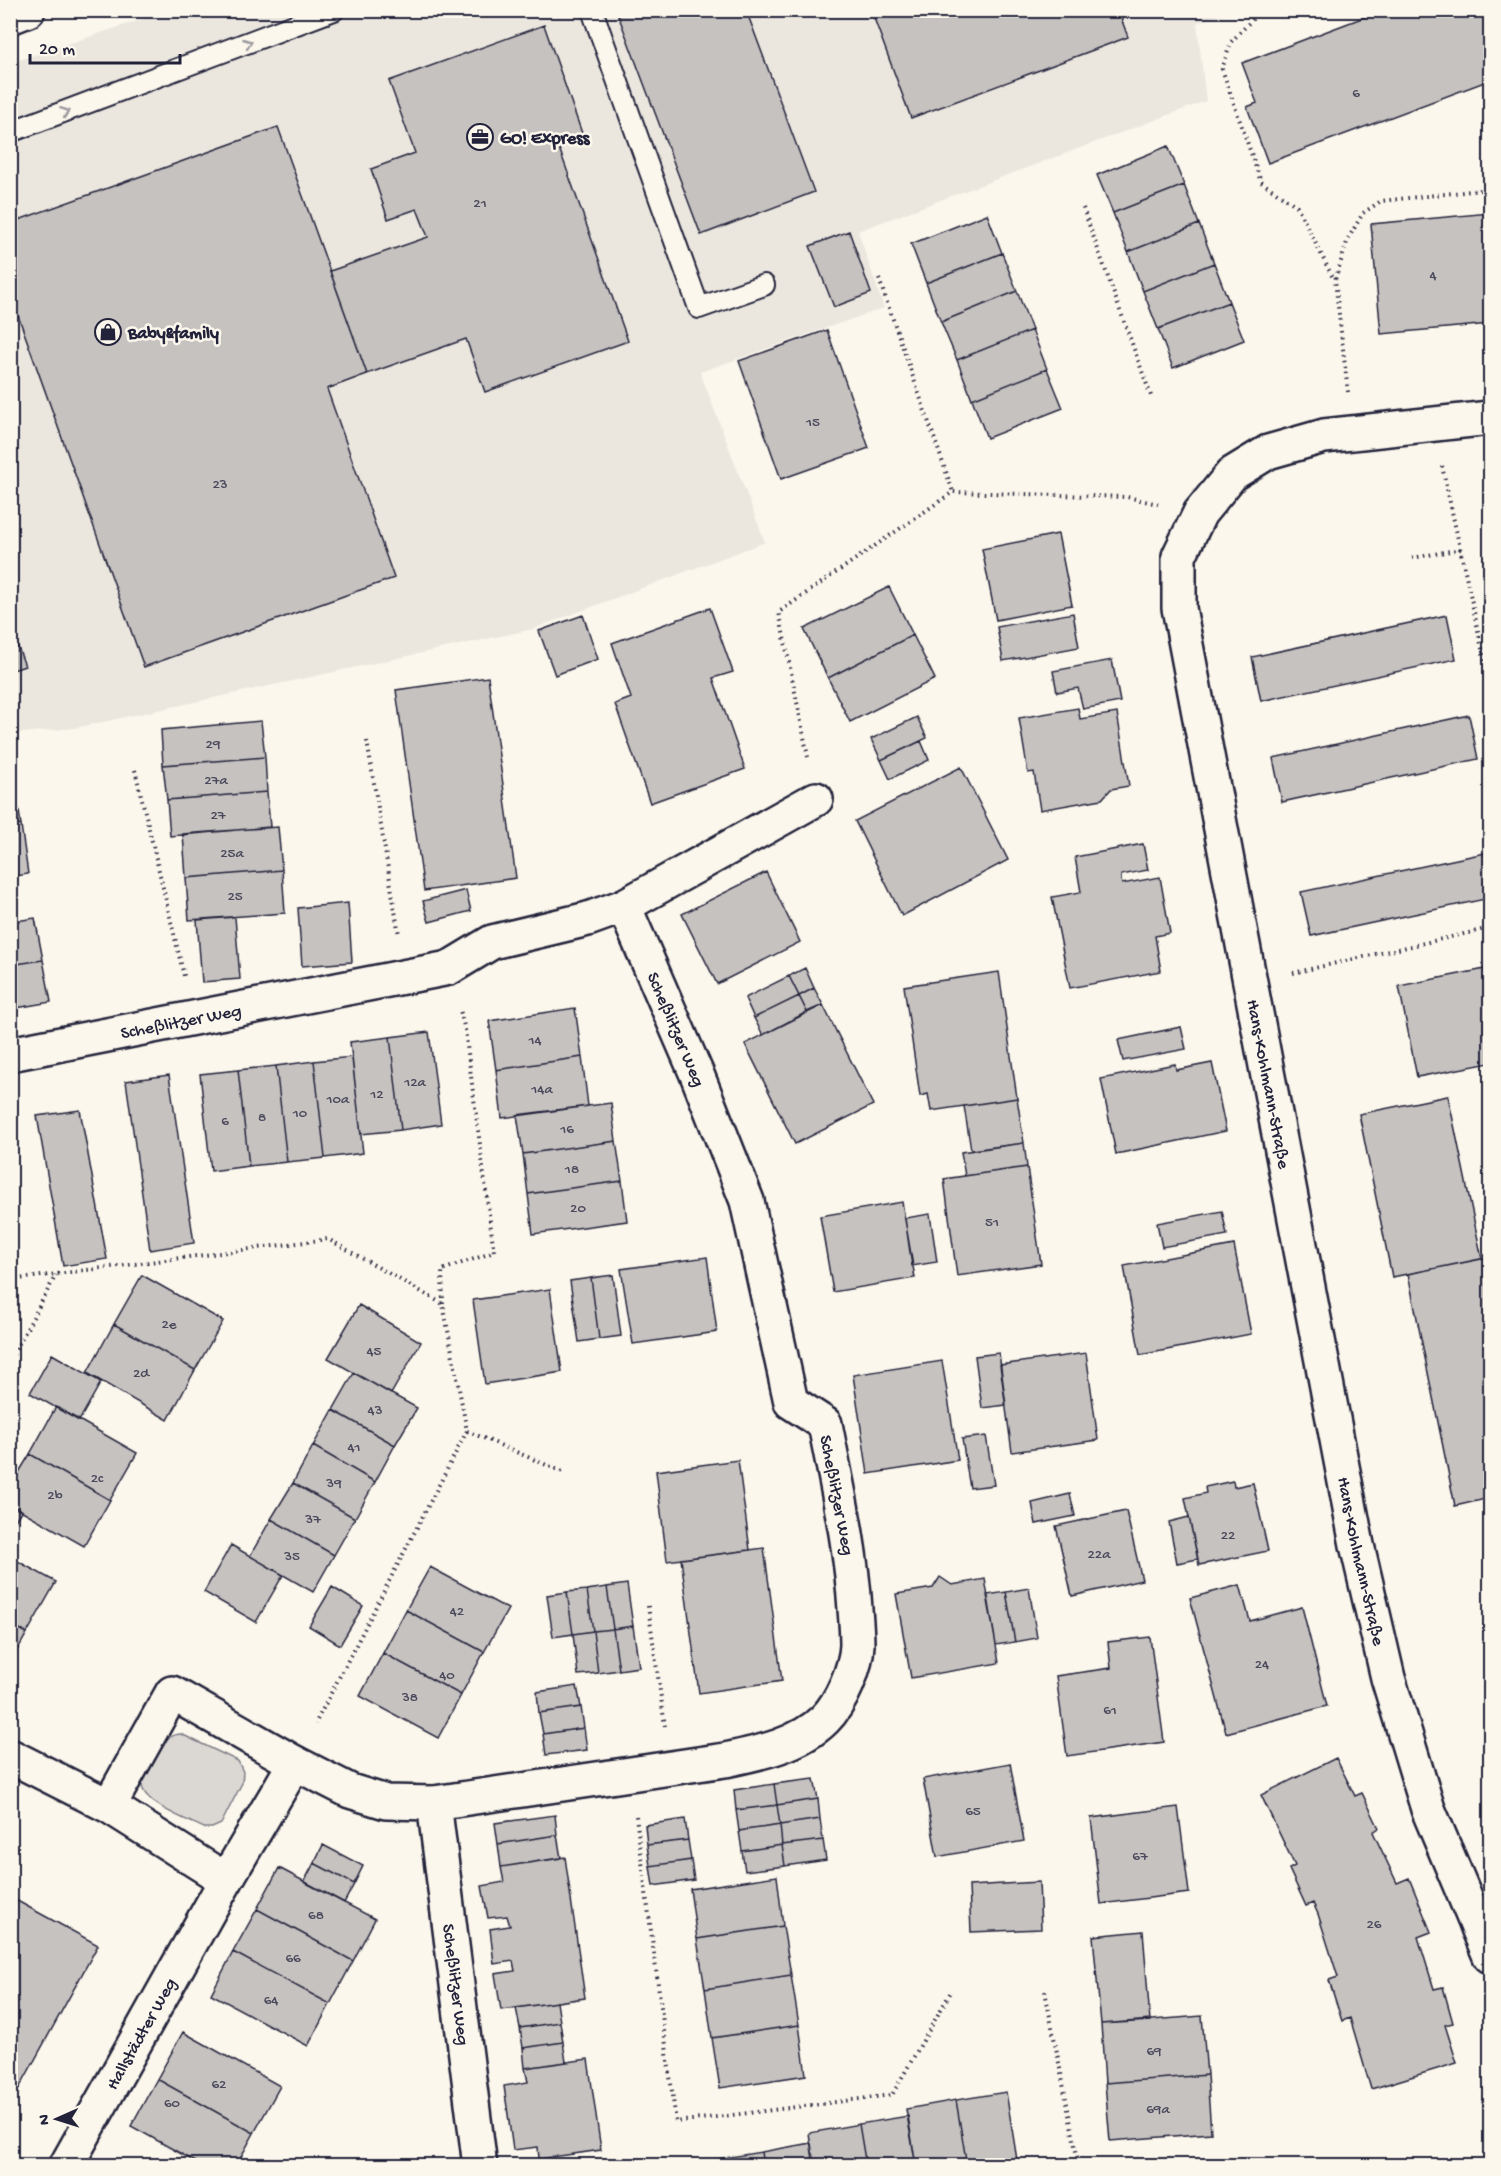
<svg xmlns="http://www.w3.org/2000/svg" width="1501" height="2176" viewBox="0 0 1501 2176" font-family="'Gochi Hand',sans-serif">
  <rect width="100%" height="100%" fill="#fbf7ec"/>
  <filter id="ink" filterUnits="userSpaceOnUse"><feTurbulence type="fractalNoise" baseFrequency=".0167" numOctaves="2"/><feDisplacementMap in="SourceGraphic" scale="12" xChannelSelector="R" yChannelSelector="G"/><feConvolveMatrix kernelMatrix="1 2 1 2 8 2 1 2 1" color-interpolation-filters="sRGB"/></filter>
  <g filter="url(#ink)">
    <path fill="#ebe7df" d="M170,10l1060,1 -33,12 9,78 -348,130 26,77 -184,64 65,170 -232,87 -458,99 -64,6 -1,-671z"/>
    <path fill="#dbd8d3" stroke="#7e7d87" stroke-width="1.5" d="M181,1734l57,27 5,11 -1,11 -21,41 -9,4h-8c-16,-8 -64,-25 -62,-45 1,-8 9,-19 13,-26 7,-13 10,-22 26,-23z"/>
    <path fill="#c6c2c0" stroke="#22223b" stroke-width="1.5" d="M622,10h124l68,182 -113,43 -84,-223z
      M871,10h247l10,27 -217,81z
      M1383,10h107v70l-222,83 -21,-56 10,-4 -15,-40z
      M544,25l40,114 -25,9 69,193 -143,51 -19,-53 -99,35 -37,-103 98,-34 -11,-28 -29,10 -17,-50 44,-16 -26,-72z
      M278,127l89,247 -40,15 67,189 -250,89 -134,-374v-70z
      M1168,146l16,39 -71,28 -16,-38z
      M1184,185l15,39 -71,28 -15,-39z
      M1490,213v111l-109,10 -10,-110z
      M987,214l15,39 -76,30 -15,-39z
      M1199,224l15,39 -71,28 -15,-39z
      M849,231l22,62 -37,14 -24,-61z
      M1002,253l15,38 -76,31 -15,-39z
      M1214,263l15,39 -71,27 -15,-38z
      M1017,291l15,39 -75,30 -16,-38z
      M1229,302l15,38 -71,28 -15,-39z
      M827,330l42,118 -88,31 -42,-118z
      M1032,330l15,39 -75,30 -15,-39z
      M1047,369l16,39 -76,30 -15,-39z
      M1058,534l14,71 -76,15 -14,-71z
      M889,587l24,48 -85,43 -24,-49z
      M710,608l23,64 -20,6 32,91 -95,34 -35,-99 16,-6 -19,-55z
      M1073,613l6,34 -76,14 -6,-34z
      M583,615l15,44 -43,16 -16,-44z
      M1447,615l9,44 -195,42 -9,-44z
      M10,626l15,40 -15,5z
      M913,635l22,44 -85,43 -22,-44z
      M1112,660l8,42 -37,7 -5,-21 -21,4 -4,-21z
      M488,677l28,201 -92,13 -28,-201z
      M1078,708l2,11 37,-6 12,73 -18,3 -9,10 -62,11 -6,-38 -6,1 -9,-55z
      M1469,715l9,44 -196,43 -9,-44z
      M917,717l10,21 -46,22 -10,-21z
      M261,721l4,36 -102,8 -2,-35z
      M921,741l8,19 -39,19 -9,-19z
      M265,757l2,35 -100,8 -4,-35z
      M961,767l47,93 -106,56 -47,-95z
      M10,777h4l7,48 -11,2z
      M267,792l3,35 -100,9 -3,-36z
      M21,825l7,49 -18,3v-50z
      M278,827l4,43 -96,8 -3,-44z
      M1143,844l5,26 -27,5v5l1,4 38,-7 10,56 -15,3 6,35 -91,17 -18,-91 29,-5 -6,-35z
      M1490,852v46l-179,38 -10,-44z
      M282,870l3,43 -96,7 -3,-42z
      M766,872l34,70 -83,42 -35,-70z
      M466,890l5,21 -42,11 -6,-21z
      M348,903l4,59 -50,4 -4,-58z
      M235,917l5,62 -38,3 -5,-62z
      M35,918l8,42 -33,5v-43z
      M43,960l8,42 -41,7v-44z
      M805,968l9,20 -15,8 -10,-20z
      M1490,968v95l-73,14 -18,-91z
      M999,972l18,126 -86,13 -3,-17 -8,2 -16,-110z
      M789,976l10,20 -45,22 -9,-20z
      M814,988l9,17 -16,7 -8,-16z
      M799,996l8,16 -44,23 -9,-17z
      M823,1005l50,100 -78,39 -50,-100z
      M575,1008l7,49 -86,13 -7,-49z
      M1181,1027l5,22 -63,12 -5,-21z
      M429,1032l12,92 -40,6 -11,-93z
      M390,1037l11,93 -40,4 -11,-92z
      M352,1057l11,96 -38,5 -11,-97z
      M582,1057l6,49 -86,12 -6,-48z
      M314,1061l11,97 -38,4 -11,-96z
      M1212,1063l14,68 -110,23 -15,-75 74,-15 1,6z
      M276,1066l11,96 -38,4 -11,-96z
      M238,1070l11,96 -38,5 -11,-97z
      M169,1075l25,168 -44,7 -24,-169z
      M1448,1096l34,163 -90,18 -33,-163z
      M1017,1098l7,45 -53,7 -7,-44z
      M611,1103l5,38 -93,13 -6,-39z
      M80,1110l27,149 -44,7 -26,-150z
      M616,1141l6,40 -94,13 -5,-40z
      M1024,1143l3,24 -62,9 -4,-24z
      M1027,1167l14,97 -84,12 -13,-97z
      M622,1181l5,40 -94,13 -5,-40z
      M902,1202l13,76 -82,14 -13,-76z
      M1222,1211l5,24 -65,12 -5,-24z
      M930,1214l7,48 -25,4 -7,-48z
      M1234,1245l17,89 -111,21 -16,-89z
      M707,1257l10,75 -84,12 -12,-75z
      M1490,1257v241l-35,8 -47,-232z
      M142,1275l81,46 -28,49 -81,-46z
      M613,1275l8,61 -22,3 -8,-61z
      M591,1278l8,61 -20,3 -9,-61z
      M550,1289l12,83 -77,12 -12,-84z
      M359,1305l62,37 -30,52 -63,-36z
      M114,1324l81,46 -27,50 -81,-47z
      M999,1353l7,52 -24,3 -7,-52z
      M1086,1353l12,87 -86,12 -12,-87z
      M52,1354l49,28 -22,39 -49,-28z
      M942,1361l16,99 -90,14 -15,-99z
      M354,1373l63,35 -22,37 -62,-35z
      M56,1407l81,46 -27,47 -80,-46z
      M333,1410l62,35 -20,37 -62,-36z
      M986,1436l8,49 -24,3 -8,-49z
      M313,1446l62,36 -20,36 -62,-35z
      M30,1454l80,46 -26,46 -74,-42v-17z
      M738,1460l12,90 -83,11 -11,-90z
      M1233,1481l1,6 19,-4 15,68 -69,14 -14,-67 21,-5 -1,-6z
      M293,1483l62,35 -21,37 -63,-36z
      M1070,1494l5,22 -39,8 -4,-21z
      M10,1504l11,7 -11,18z
      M1126,1511l16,69 -70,16 -16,-70z
      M1189,1517l9,42 -21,4 -8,-41z
      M271,1519l63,36 -21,37 -63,-36z
      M231,1545l52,30 -27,47 -52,-30z
      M764,1548l18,133 -83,12 -18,-134z
      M10,1557l46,25 -29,51 -17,-9z
      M430,1567l78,42 -24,43 -78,-42z
      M940,1577l12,8 33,-6 14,84 -88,15 -15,-84 37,-6z
      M627,1584l6,42 -20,3 -6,-42z
      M1240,1585l10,36 52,-14 25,99 -101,27 -36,-135z
      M332,1587l31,19 -23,39 -31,-19z
      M607,1587l6,42 -20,2 -6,-41z
      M1029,1588l8,50 -22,4 -9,-50z
      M587,1590l6,41 -20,3 -6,-42z
      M567,1592l6,42 -20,3 -6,-42z
      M1006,1592l9,50 -19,3 -9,-50z
      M406,1610l78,42 -23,43 -78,-42z
      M10,1624l17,9 -17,30z
      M633,1626l6,41 -20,3 -6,-41z
      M613,1629l6,41 -21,3 -5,-42z
      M593,1631l5,42 -20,2 -5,-41z
      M1150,1637l14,105 -97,14 -11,-80 55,-8 -3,-26z
      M383,1653l78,42 -23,43 -78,-42z
      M577,1686l4,21 -42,6 -2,-21z
      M581,1707l3,21 -41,6 -4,-21z
      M584,1728l3,22 -41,5 -3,-21z
      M1336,1758l19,38 7,-3 17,35 -6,4 24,51 12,-5 22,54 -13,5 16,52 9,-2 10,36 -8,2 12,38 -86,26 -21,-71 -8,3 -13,-41 9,-3 -20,-63 -5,-11 -7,3 -17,-37 6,-3 -34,-71z
      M1010,1763l14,78 -87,16 -14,-78z
      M814,1779l4,20 -41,6 -3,-21z
      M774,1784l3,21 -41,5 -2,-20z
      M818,1799l2,20 -40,6 -3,-20z
      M777,1805l3,20 -41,6 -3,-21z
      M1178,1807l11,86 -88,11 -10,-86z
      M555,1815l2,20 -59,9 -3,-21z
      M685,1819l3,21 -41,5 -2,-20z
      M820,1819l3,21 -41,5 -2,-20z
      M780,1825l2,20 -40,6 -3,-20z
      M557,1835l4,23 -60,9 -3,-23z
      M688,1840l3,20 -41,6 -3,-21z
      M823,1840l3,20 -41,6 -3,-21z
      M323,1845l40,21 -9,18 -40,-21z
      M782,1845l3,21 -40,5 -3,-20z
      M565,1857l20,141 -84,12 -6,-36 20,-3 -2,-10 -19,3 -4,-35 20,-3 -3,-10 -19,2 -6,-32 22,-4 -3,-15z
      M691,1860l3,20 -41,6 -3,-20z
      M314,1863l40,21 -10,19 -40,-21z
      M279,1868l96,51 -22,42 -96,-52z
      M777,1876l6,50 -86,13 -7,-50z
      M1039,1882l2,47 -70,3 -2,-46z
      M10,1897l88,48 -88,160z
      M257,1909l96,52 -23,43 -97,-52z
      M783,1926l8,49 -86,14 -8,-50z
      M1143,1931l7,90 -49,3 -8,-88z
      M233,1952l97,52 -22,42 -97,-52z
      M791,1975l8,50 -87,13 -7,-49z
      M557,2002l3,20 -40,6 -4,-20z
      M1202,2016l5,59 -102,8 -4,-59z
      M560,2022l3,20 -40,6 -3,-20z
      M799,2025l7,50 -86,13 -8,-50z
      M183,2032l97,54 -26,47 -97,-54z
      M563,2042l3,20 -41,6 -2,-20z
      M588,2059l13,91 -62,9 -1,-12 -25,3 -9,-64 24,-4 -3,-14z
      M1207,2075l4,58 -101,8 -5,-58z
      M157,2079l97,54 -18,33h-33l-72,-40z
      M1006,2092l12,74h-51l-11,-66z
      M956,2100l11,66h-51l-10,-57z
      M908,2116l8,50h-50l-7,-42z
      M859,2124l7,42h-52l-5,-33z
      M811,2143l3,23h-51l-2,-14z
      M761,2152l2,14h-51l-1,-6z"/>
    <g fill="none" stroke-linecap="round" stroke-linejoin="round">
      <defs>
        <path id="service" d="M592,10l107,298 65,-23
          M10,132l324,-122"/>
        <g id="minor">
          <path id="s1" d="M1490,418l-166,18 -56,16 -36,22 -32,39 -21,43v52l178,937 31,133 40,131 62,147"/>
          <path id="s2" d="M10,1054l439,-86 43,-26 96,-23 36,-13 192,-107"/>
          <path d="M10,1756l99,50 117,74 69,-117 -123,-70 -63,113"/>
          <path d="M295,1763l55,28 36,11 48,1 291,-43c34,-7 74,-15 100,-41 16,-16 31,-51 32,-74 0,-12 -1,-24 -2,-36 -4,-63 -18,-123 -30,-185l-34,-22 -44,-201 -49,-124 -74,-171"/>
          <path id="s3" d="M434,1803l46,363"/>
          <path id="s4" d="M66,2166l160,-286"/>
        </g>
        <path id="primary" d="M10,17l18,-7"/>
      </defs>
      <use href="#service" stroke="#22223b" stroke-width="24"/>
      <use href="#minor" stroke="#22223b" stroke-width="38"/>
      <use href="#primary" stroke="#22223b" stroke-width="38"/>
      <path stroke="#22223b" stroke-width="4" stroke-dasharray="1.5 4.5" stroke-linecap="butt" d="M1261,10l-30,32 -9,27 39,113 36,24 37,74
        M1083,208l68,188
        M879,279l74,213
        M1348,392l-13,-112 13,-41 15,-26 18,-12 109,-12
        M1442,466l48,219
        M1412,558l49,-9
        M367,741l32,194
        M808,757l-29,-145 174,-120 174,5 31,7
        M135,770l49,206
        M1293,973l197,-45
        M10,1280l318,-41 115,65 24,127 -152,293
        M443,1304l-1,-34 52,-18 -29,-222 -5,-20
        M10,1360l46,-85
        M467,1431l96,41
        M648,1606l17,120
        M636,1816l40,306 216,-27 60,-105
        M1045,1991l34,175"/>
      <use href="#service" stroke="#fbf7ec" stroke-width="20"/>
      <use href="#minor" stroke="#fbf7ec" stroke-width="33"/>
      <use href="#primary" stroke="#fbf7ec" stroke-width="33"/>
    </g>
    <defs><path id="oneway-chevron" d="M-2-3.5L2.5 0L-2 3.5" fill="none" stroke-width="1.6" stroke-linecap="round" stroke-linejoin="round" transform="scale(1.5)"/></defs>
    <g stroke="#99979c">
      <use href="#oneway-chevron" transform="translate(248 43) rotate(-21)"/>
      <use href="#oneway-chevron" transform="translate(65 112) rotate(-21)"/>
    </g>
  </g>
  <defs>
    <symbol id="office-ring" viewBox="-11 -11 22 22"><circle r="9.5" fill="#fbf7ec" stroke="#22223b" stroke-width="1.5"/><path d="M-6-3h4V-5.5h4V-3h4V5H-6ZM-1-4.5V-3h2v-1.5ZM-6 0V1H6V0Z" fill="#22223b"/></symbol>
    <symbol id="shop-ring" viewBox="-11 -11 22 22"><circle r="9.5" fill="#fbf7ec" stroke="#22223b" stroke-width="1.5"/><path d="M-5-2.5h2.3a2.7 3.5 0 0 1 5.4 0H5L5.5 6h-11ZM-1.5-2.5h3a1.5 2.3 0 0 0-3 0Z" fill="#22223b"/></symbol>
  </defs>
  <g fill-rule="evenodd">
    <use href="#office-ring" x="465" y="122" width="30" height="30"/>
    <use href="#shop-ring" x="93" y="317" width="30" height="30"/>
  </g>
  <g text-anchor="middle" stroke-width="5" stroke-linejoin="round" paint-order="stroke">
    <g font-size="15" fill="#4b4a5c">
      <text x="1356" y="97">6</text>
      <text x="480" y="207">21</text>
      <text x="1433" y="279">4</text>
      <text x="813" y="426">15</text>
      <text x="220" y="488">23</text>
      <text x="213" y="748">29</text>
      <text x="216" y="784">27a</text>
      <text x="218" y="819">27</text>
      <text x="232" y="857">25a</text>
      <text x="235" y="900">25</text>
      <text x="535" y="1044">14</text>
      <text x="415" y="1086">12a</text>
      <text x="542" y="1093">14a</text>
      <text x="377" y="1098">12</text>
      <text x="338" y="1103">10a</text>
      <text x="300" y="1117">10</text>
      <text x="262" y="1121">8</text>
      <text x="225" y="1125">6</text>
      <text x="567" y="1133">16</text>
      <text x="572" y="1173">18</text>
      <text x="578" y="1212">20</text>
      <text x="992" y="1226">51</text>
      <text x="169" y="1328">2e</text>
      <text x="374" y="1355">45</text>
      <text x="141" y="1377">2d</text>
      <text x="375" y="1414">43</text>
      <text x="354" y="1451">41</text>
      <text x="97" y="1482">2c</text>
      <text x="334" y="1487">39</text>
      <text x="55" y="1499">2b</text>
      <text x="313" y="1523">37</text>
      <text x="1228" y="1539">22</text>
      <text x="1099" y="1558">22a</text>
      <text x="292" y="1560">35</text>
      <text x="457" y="1615">42</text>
      <text x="1262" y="1668">24</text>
      <text x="447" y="1679">40</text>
      <text x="410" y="1701">38</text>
      <text x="1110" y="1714">61</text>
      <text x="973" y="1815">65</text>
      <text x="1140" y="1860">67</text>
      <text x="316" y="1919">68</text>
      <text x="1374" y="1928">26</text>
      <text x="293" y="1962">66</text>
      <text x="271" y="2004">64</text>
      <text x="1154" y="2055">69</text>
      <text x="219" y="2088">62</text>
      <text x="172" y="2107">60</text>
      <text x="1158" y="2113">69a</text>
    </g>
    <g font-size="18" font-weight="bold" fill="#22223b" stroke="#fbf7ec" text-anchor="start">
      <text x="500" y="143">GO! Express</text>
      <text x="128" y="338">Baby&amp;family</text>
    </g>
    <g font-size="18" fill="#22223b" stroke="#fbf7ec">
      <text dy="6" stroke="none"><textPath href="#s2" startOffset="174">Scheßlitzer Weg</textPath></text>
      <text transform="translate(677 1029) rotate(67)" y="6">Scheßlitzer Weg</text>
      <text dy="6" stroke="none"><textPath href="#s1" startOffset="902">Hans-Kohlmann-Straße</textPath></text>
      <text transform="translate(838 1495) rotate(79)" y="6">Scheßlitzer Weg</text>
      <text dy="6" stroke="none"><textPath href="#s1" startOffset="1388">Hans-Kohlmann-Straße</textPath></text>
      <text dy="6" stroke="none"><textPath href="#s3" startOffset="183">Scheßlitzer Weg</textPath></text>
      <text dy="6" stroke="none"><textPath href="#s4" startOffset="152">Hallstädter Weg</textPath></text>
    </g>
  </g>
  <rect width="1501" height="2176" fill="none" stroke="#fbf7ec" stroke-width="36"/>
  <rect x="18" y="18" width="1465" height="2140" fill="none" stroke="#22223b" stroke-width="2" filter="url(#ink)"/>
  <g transform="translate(57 2119) rotate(267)" stroke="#fbf7ec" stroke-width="4.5" paint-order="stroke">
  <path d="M0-4.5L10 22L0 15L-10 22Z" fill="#22223b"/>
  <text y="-9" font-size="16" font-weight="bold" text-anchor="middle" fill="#22223b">N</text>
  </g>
  <path d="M30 54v9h150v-9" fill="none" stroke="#22223b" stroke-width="3"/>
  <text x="39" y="54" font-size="18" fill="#22223b" stroke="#fbf7ec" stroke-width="4.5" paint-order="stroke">20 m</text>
</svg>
